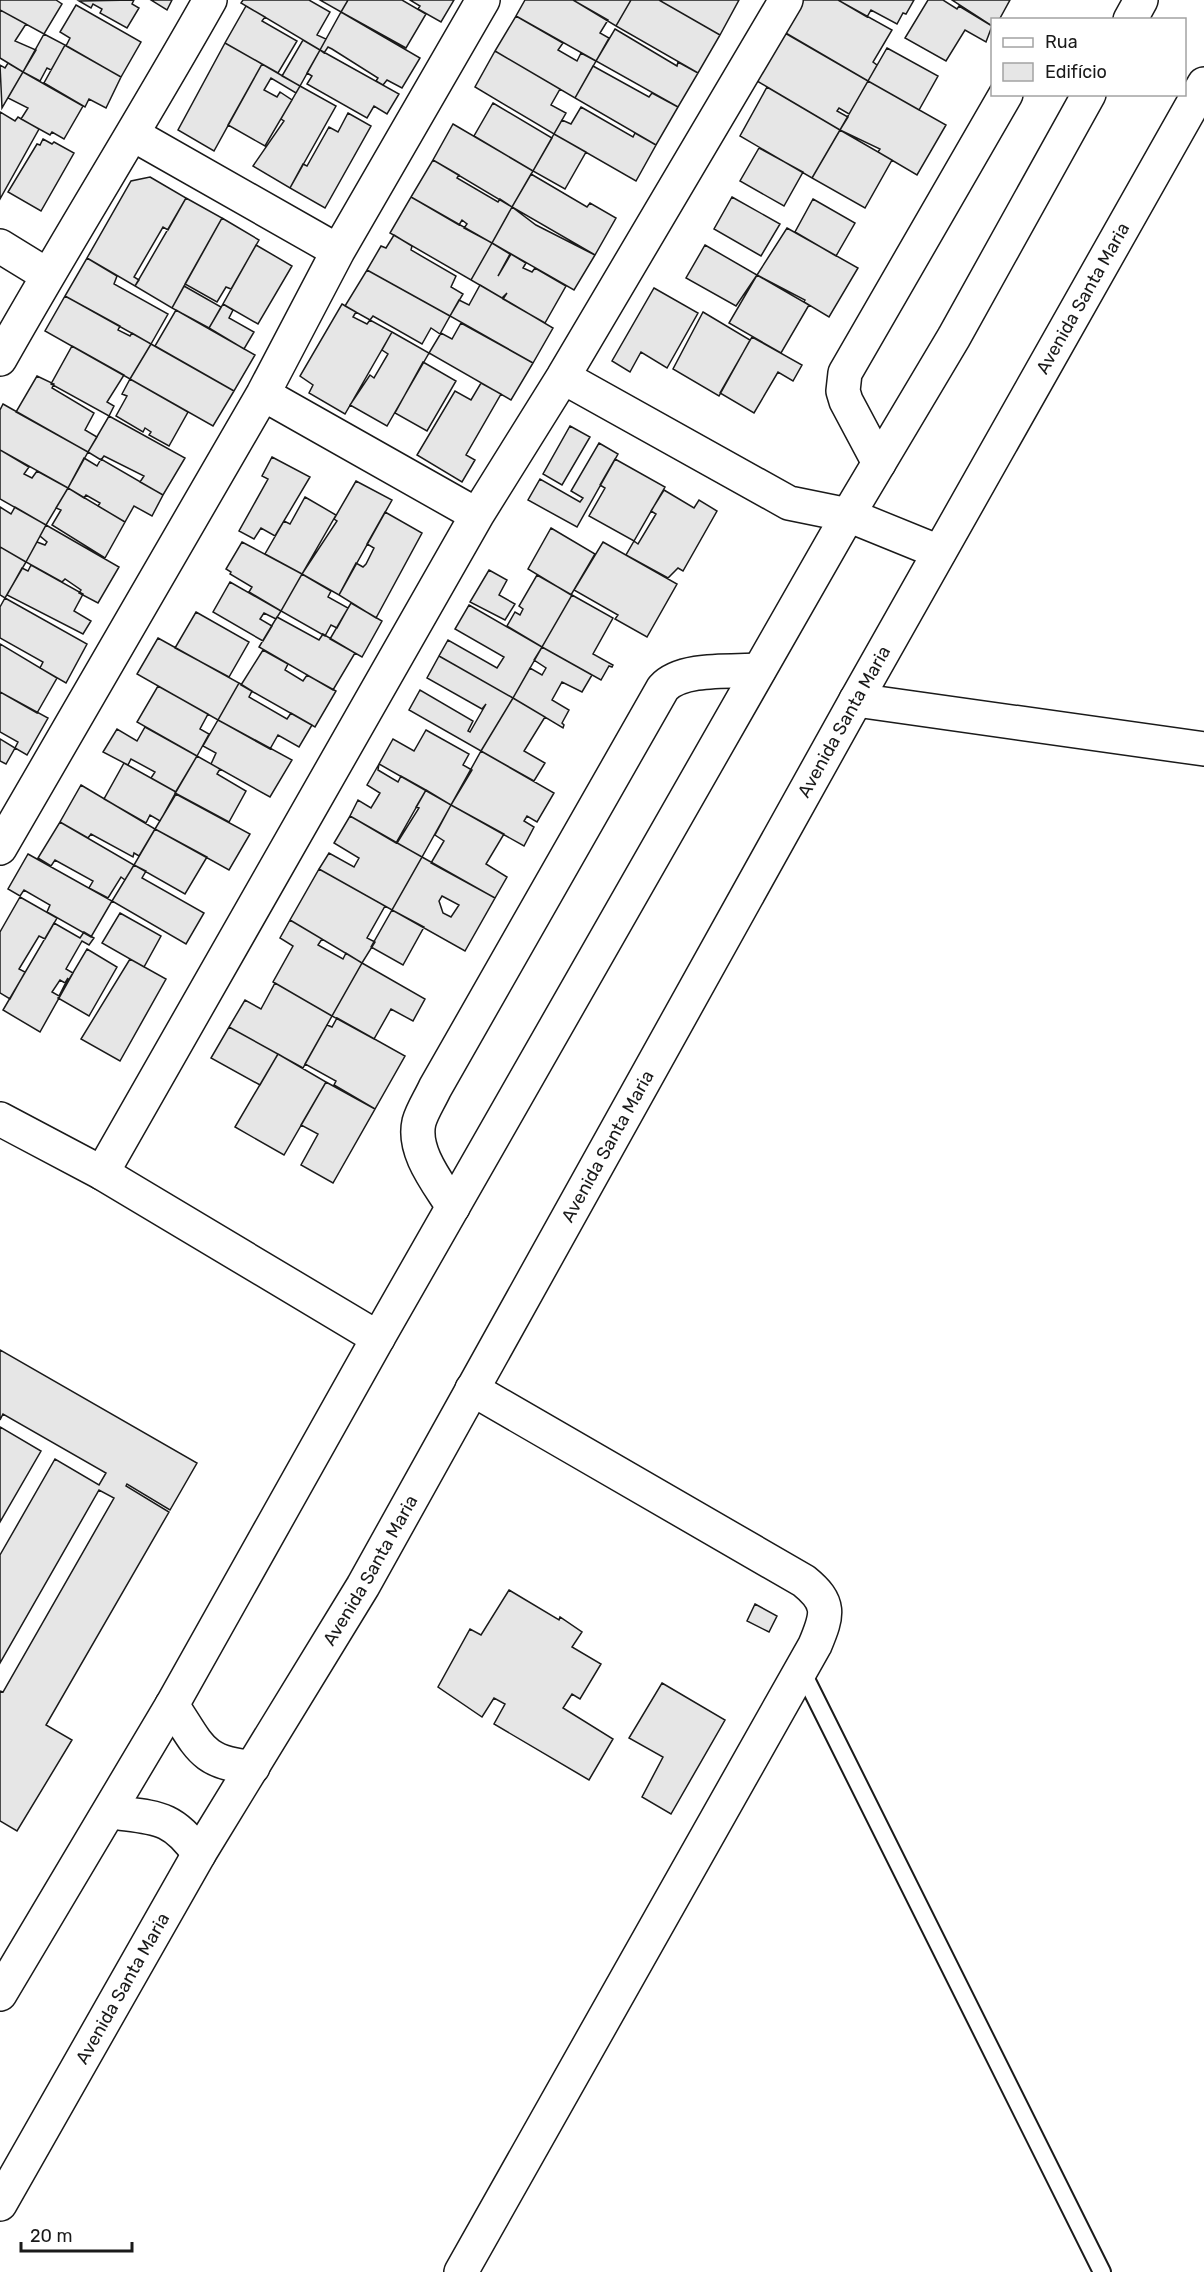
<svg xmlns="http://www.w3.org/2000/svg" width="1204" height="2272" viewBox="0 0 1204 2272" font-family="Rubik,sans-serif">
  <rect width="100%" height="100%" fill="#fff"/>
  <path fill="#e6e6e6" stroke="#1a1a1a" stroke-width="1.5" fill-rule="evenodd" d="M0,0h56l6,4 -18,30 -44,-24z
    M134,0l-2,4 7,4 -12,20 -27,-15 2,-4 -9,-5 -2,4 -12,-7z
    M151,0h21l-5,10z
    M243,0h66l21,12 -13,23 9,4 -6,11 -79,-47z
    M320,0h28l-7,12z
    M348,0h54l24,14 -20,34 -65,-36z
    M410,0h44l-13,22 -23,-13 2,-3z
    M525,0h48l35,20 -8,13 9,5 -13,23 -80,-45z
    M573,0h58l-15,26z
    M631,0h28l61,35 -22,38 -82,-47z
    M659,0h80l-19,35z
    M803,0h35l54,30 -19,32 4,3 -9,16 -84,-49z
    M838,0h76l-8,14 -3,-1 -6,11 -26,-14 -4,7z
    M928,0h15l14,9 2,-3 33,20 -6,16 -21,-12 -19,31 -41,-23z
    M952,0h58l-11,20h-7v6z
    M76,5l65,37 -20,35 -55,-31 4,-8 -10,-6z
    M246,6l19,11 -3,4 35,20 -19,32 -53,-30z
    M0,10l26,14 -11,17 21,9 -13,22 -23,-14z
    M341,12l79,46 -18,30 -15,-8 -4,5 -7,-4 2,-3 -46,-29 -4,-2 -4,6 -4,-3z
    M516,16l47,27 -5,7 19,11 4,-8 15,8 -21,37 -80,-47z
    M615,29l62,37 1,-4 20,11 -20,34 -82,-46z
    M785,33l83,48 -19,33 -10,-6 -2,3 11,6 -8,13 -83,-49z
    M44,34l21,11 -14,25 -4,-2 -7,13 -17,-9z
    M303,40l17,10 -20,36 -18,-10z
    M225,43l37,21 -48,87 -36,-21z
    M65,45l56,32 -15,31 -17,-9 -4,8 -41,-24z
    M887,48l51,28 -19,34 -51,-29z
    M320,50l79,44 -12,20 -13,-8 -7,12 -60,-34 5,-8 -5,-3z
    M495,51l65,38 -9,16 15,8 -12,21 -79,-47z
    M8,63l15,9 -21,36 -2,-43 5,3z
    M262,64l38,22 -4,7 -25,-15 -7,12 13,7 3,-5 12,8 -27,46 -37,-21z
    M593,66l56,31 3,-4 26,14 -22,38 -81,-47z
    M23,72l60,34 -19,33 -12,-7 -2,3 -29,-16 7,-11 -20,-10z
    M868,81l78,44 -29,50 -39,-23 2,-3 -40,-19z
    M300,86l36,20 -46,82 -37,-22 31,-45 -3,-2z
    M767,87l73,43 -28,48 -72,-42z
    M493,103l59,35 -19,33 -59,-35z
    M581,107l52,30 2,-4 21,12 -20,36 -82,-47 8,-14 9,4z
    M0,112l15,9 3,-4 21,12 -39,70z
    M348,113l23,13 -46,82 -35,-20 13,-24 4,2 22,-39 9,5z
    M453,124l80,47 -21,36 -79,-47z
    M840,130l52,30 -27,48 -53,-30z
    M554,134l32,18 -21,37 -32,-18z
    M43,139l9,5 2,-2 20,11 -33,58 -33,-19 29,-48 3,1z
    M759,148l44,24 -19,34 -44,-25z
    M433,160l26,15 -2,3 41,24 2,-3 12,8 -20,36 -28,-15 3,-4 -5,-4 -3,5 -48,-28z
    M531,174l56,33 3,-4 26,15 -21,37 -83,-48z
    M150,177l36,21 -18,32 -5,-3 -29,50 5,3 -4,6 -48,-28 44,-77z
    M411,197l81,46 -21,37 -81,-47z
    M732,197l48,27 -19,32 -47,-27z
    M186,198l36,20 -50,90 -37,-22z
    M813,199l42,24 -19,33 -41,-24z
    M512,207l24,18 59,30 -21,35 -82,-47z
    M222,218l37,22 -28,49 -5,-2 -9,15 -32,-18z
    M787,228l71,40 -29,49 -25,-15 1,-2 -48,-25z
    M394,235l18,11 -1,4 45,26 -5,11 12,7 -13,22 -83,-46 14,-24 5,2z
    M492,243l18,11 -12,22 13,-22 15,9 -3,5 9,4 3,-4 31,18 -21,37 -42,-24 4,-6 -5,5 -31,-18z
    M256,245l36,21 -34,58 -35,-20z
    M705,245l52,30 -21,31 -50,-28z
    M87,258l30,18 -3,8 54,30 -17,30 -86,-48z
    M367,270l83,46 -10,18 -9,-6 -9,16 -49,-28 -3,4 -25,-14z
    M757,275l52,30 -28,48 -52,-30z
    M480,285l73,43 -20,35 -83,-47 9,-16 10,5z
    M184,286l37,21 -12,21 -37,-20z
    M654,288l44,25 -31,55 -26,-16 -11,20 -18,-11z
    M65,296l55,30 -2,4 12,6 2,-3 19,11 -21,35 -85,-48z
    M223,304l10,6 -4,8 25,14 -10,17 -35,-21z
    M342,304l14,8 -3,5 14,7 3,-4 22,12 -47,82 -36,-21 4,-8 -13,-9z
    M176,310l79,45 -21,36 -79,-45z
    M703,312l47,28 -31,56 -46,-27z
    M461,323l72,40 -22,37 -82,-47 12,-20 11,6z
    M392,332l37,21 -42,73 -37,-21 20,-30 4,3 14,-24 -6,-4z
    M752,337l50,28 -9,16 -15,-9 -24,41 -34,-20z
    M151,344l83,47 -21,35 -83,-47z
    M72,346l52,29 -17,27 7,4 -5,10 -58,-32z
    M423,362l33,19 -29,50 -32,-18z
    M37,376l17,8 -2,4 42,25 -9,17 12,7 -9,15 -72,-40z
    M130,379l58,33 -19,34 -20,-11 2,-3 -6,-4 -2,4 -27,-16 11,-20 -5,-2z
    M481,383l20,11 -35,61 9,5 -13,22 -45,-27 38,-64 16,9z
    M3,404l85,48 -20,36 -68,-38v-40z
    M109,416l76,42 -22,37 -23,-13 4,-6 -40,-20 -3,4 -13,-8z
    M570,426l20,11 -28,48 -19,-11z
    M599,443l19,11 -41,73 -49,-27 12,-21 40,23 3,-4 -12,-7z
    M0,450l29,17 -5,7 8,4 5,-7 31,17 -22,37 -46,-26z
    M272,457l38,20 -35,59 -14,-8 -7,11 -15,-8 29,-52 -6,-3z
    M84,458l13,8 4,-7 62,36 -11,21 -18,-10 -9,16 -27,-16 2,-3 -14,-8 -2,3 -16,-10z
    M615,459l50,28 -31,54 -45,-25 16,-28 -5,-3z
    M356,481l36,19 -53,95 -37,-21 35,-53 -3,-2z
    M68,488l57,34 -20,36 -53,-33 9,-15 -5,-2z
    M664,490l30,18 5,-8 18,11 -34,60 -5,-3 -10,10 -42,-23 8,-14 4,3 18,-30 -5,-3z
    M305,497l31,18 -34,59 -37,-20 19,-33 6,3z
    M0,507l11,7 4,-7 31,18 -20,37 -26,-15z
    M385,512l37,21 -46,85 -37,-23 17,-32 7,4 3,-3 8,-16 -7,-4z
    M46,525l73,42 -21,36 -19,-10 2,-3 -16,-11 -3,3 -36,-20 11,-20 8,3 2,-3 -7,-6z
    M551,528l44,26 -24,41 -43,-26z
    M242,542l60,32 -21,37 -32,-19 3,-5 -22,-13 1,-2 -5,-3z
    M603,542l74,42 -30,53 -32,-18 3,-4 -44,-25z
    M0,547l26,15 -21,36 -5,-3z
    M31,565l52,29 -9,17 17,10 -8,13 -76,-39 15,-27 6,3z
    M489,570l18,10 -8,15 16,9 -10,16 -35,-18z
    M302,574l29,17 -3,6 20,11 -11,20 -6,-3 -6,11 -44,-25z
    M537,575l35,20 -30,52 -35,-21 8,-14 5,3 3,-6 -4,-3z
    M230,582l51,29 -5,8 -12,-6 -4,6 12,7 -9,15 -50,-29z
    M572,595l41,23 -20,36 20,11 -1,2 -3,-1 -8,14 -59,-33z
    M5,598l82,46 -21,39 -26,-15 3,-6 -43,-24v-31z
    M351,603l31,18 -20,36 -32,-18z
    M469,605l73,42 -29,51 -74,-42 9,-16 49,28 7,-11 -49,-28z
    M196,612l53,30 -20,35 -54,-29z
    M277,617l42,23 4,-6 32,19 -22,37 -74,-43z
    M158,638l81,45 -21,37 -81,-46z
    M0,644l57,34 -20,35 -37,-21z
    M542,647l50,28 -10,17 -20,-10 -10,18 17,10 -7,13 2,2 -1,3 -50,-30 17,-30 12,7 4,-7 -12,-8z
    M263,650l25,14 -3,6 18,11 4,-6 29,16 -21,36 -74,-42z
    M439,656l74,42 -32,53 -72,-41 11,-20 53,31 -5,10 2,1 16,-28 -4,5 -55,-31z
    M239,683l13,8 -3,6 38,22 4,-6 21,12 -13,22 -21,-12 -8,14 -52,-29z
    M158,686l50,28 -8,15 9,5 -12,22 -60,-34z
    M0,692l48,26 -21,37 -12,-7 3,-6 -18,-10z
    M513,698l32,19 -21,34 21,12 -11,18 -53,-30z
    M218,720l74,40 -22,37 -59,-33 5,-11 -13,-7z
    M145,727l52,29 -21,36 -25,-14 4,-6 -24,-13 -3,6 -25,-13 14,-23 20,12z
    M426,730l43,24 -6,11 9,5 -21,35 -72,-41 14,-25 21,12z
    M0,739l15,9 -9,16 -6,-3z
    M481,751l73,42 -17,29 -10,-6 -3,5 10,6 -10,19 -73,-41z
    M197,756l23,13 -3,5 29,17 -17,31 -54,-29z
    M124,763l52,29 -16,29 -10,-6 -4,8 -42,-24z
    M379,764l-1,6 20,12 3,-6 25,14 -30,53 -46,-27 8,-16 13,8 9,-15 -13,-8z
    M81,785l74,44 -16,27 -5,-3 -1,4 -42,-23 -3,4 -28,-16z
    M426,790l25,15 -29,52 -25,-14 22,-35 -3,-1z
    M176,794l74,40 -21,36 -74,-41z
    M451,805l53,29 -18,30 21,13 -12,21 -64,-35 13,-22 -9,-6z
    M350,816l72,41 -30,53 -73,-41 10,-16 25,14 5,-9 -25,-15z
    M60,822l74,43 -9,15 -4,-3 -13,21 -19,-10 4,-7 -38,-21 -4,6 -13,-8z
    M155,829l52,28 -22,37 -51,-29z
    M28,854l84,47 -21,36 -44,-25 3,-7 -26,-15 -4,6 -12,-7z
    M422,857l73,41 -30,53 -73,-41zM442,896l17,9 -8,12 -8,-4 -4,-12z
    M134,865l12,6 -4,7 62,35 -18,31 -74,-43z
    M319,869l66,37 -18,32 8,4 -13,21 -72,-43z
    M20,897l37,21 -12,21 -6,-3 -20,33 6,3 -15,27 -10,-6v-61z
    M392,910l32,17 -21,38 -32,-18z
    M120,913l41,23 -17,31 -42,-24z
    M290,920l32,19 -4,6 25,14 3,-6 16,10 -30,53 -59,-34 20,-36 -13,-8z
    M54,923l26,15 4,-6 10,6 -5,7 -7,-4 -16,28 7,4 -33,59 -37,-22zM68,978l-9,18 -7,-4 8,-12 5,3z
    M87,949l30,18 -28,49 -31,-18z
    M130,959l36,20 -46,82 -39,-22z
    M362,963l63,36 -12,22 -22,-12 -17,30 -42,-23z
    M275,983l57,33 -29,52 -74,-41 16,-27 16,9z
    M337,1018l68,38 -30,53 -41,-24 2,-4 -31,-17 22,-39 5,2z
    M229,1027l49,27 -18,31 -49,-27z
    M278,1054l48,28 -42,73 -49,-28z
    M326,1082l49,27 -42,74 -32,-18 17,-31 -17,-9z
    M0,1350l197,113 -27,47 -43,-26 -1,2 43,26 -123,213 26,15 -55,91 -17,-10v-130l3,1 111,-194 -15,-8 -99,173v-108l55,-96 44,26 7,-12 -103,-59 -3,6z
    M0,1427l41,24 -41,71z
    M509,1590l50,30 1,-3 22,15 -10,15 29,17 -21,35 -8,-5 -9,14 50,31 -24,41 -95,-56 11,-20 -11,-6 -12,19 -44,-30 32,-58 11,6z
    M755,1604l22,12 -8,16 -22,-11z
    M662,1683l63,37 -54,94 -29,-17 21,-40 -34,-19z"/>
  <g fill="none" stroke-linecap="round" stroke-linejoin="round">
    <defs>
      <path id="lane" d="M801,1669l301,603"/>
      <path id="street" d="M134,135l204,116
        M0,246l47,29
        M0,359c68,-121 142,-238 210,-359
        M563,377l226,126 59,12 91,37
        M263,394l214,121
        M879,463l-33,-62 -3,-10 2,-18 161,-279
        M856,700l348,49
        M0,848l263,-454 75,-143 145,-251
        M102,1173l375,-658 86,-138 223,-377
        M453,1207c-14,-23 -41,-55 -34,-85 3,-11 11,-23 16,-34l228,-400c19,-21 69,-16 96,-18
        M461,2272l354,-627c13,-31 16,-42 -11,-64l-332,-192"/>
      <g id="secondary">
        <path d="M1130,20l11,-20"/>
        <path d="M0,1119l102,54 276,165"/>
        <path d="M172,1705c27,40 29,59 81,62"/>
        <path d="M111,1812c44,6 61,3 88,42"/>
        <path d="M0,1994l172,-289 206,-367 470,-823 106,-178 135,-243"/>
        <path id="s1" d="M0,2204l199,-350 164,-268 493,-886 348,-616"/>
      </g>
    </defs>
    <use href="#lane" stroke="#1a1a1a" stroke-width="20"/>
    <use href="#street" stroke="#1a1a1a" stroke-width="36"/>
    <use href="#secondary" stroke="#1a1a1a" stroke-width="36"/>
    <use href="#lane" stroke="#fff" stroke-width="16"/>
    <use href="#street" stroke="#fff" stroke-width="33"/>
    <use href="#secondary" stroke="#fff" stroke-width="33"/>
  </g>
  <g text-anchor="middle" stroke-width="4.5" stroke-linejoin="round" paint-order="stroke">
    <g font-size="18" fill="#1a1a1a" stroke="#fff">
      <text dy="6" stroke="none"><textPath href="#s1" startOffset="2192">Avenida Santa Maria</textPath></text>
      <text dy="6" stroke="none"><textPath href="#s1" startOffset="1706">Avenida Santa Maria</textPath></text>
      <text dy="6" stroke="none"><textPath href="#s1" startOffset="1220">Avenida Santa Maria</textPath></text>
      <text dy="6" stroke="none"><textPath href="#s1" startOffset="734">Avenida Santa Maria</textPath></text>
      <text dy="6" stroke="none"><textPath href="#s1" startOffset="248">Avenida Santa Maria</textPath></text>
    </g>
  </g>
  <rect x="991" y="18" width="195" height="78" fill="#ffffff" stroke="#a3a3a3" stroke-width="1.5"/>
  <rect x="1003" y="38" width="30" height="9" fill="#ffffff" stroke="#a3a3a3" stroke-width="1.5"/>
  <text x="1045" y="48" font-size="18" fill="#1a1a1a">Rua</text>
  <rect x="1003" y="63" width="30" height="18" fill="#e6e6e6" stroke="#a3a3a3" stroke-width="1.5"/>
  <text x="1045" y="78" font-size="18" fill="#1a1a1a">Edifício</text>
  <path d="M21 2242v9h111v-9" fill="none" stroke="#1a1a1a" stroke-width="3"/>
  <text x="30" y="2242" font-size="18" fill="#1a1a1a" stroke="#ffffff" stroke-width="4.5" paint-order="stroke">20 m</text>
</svg>
